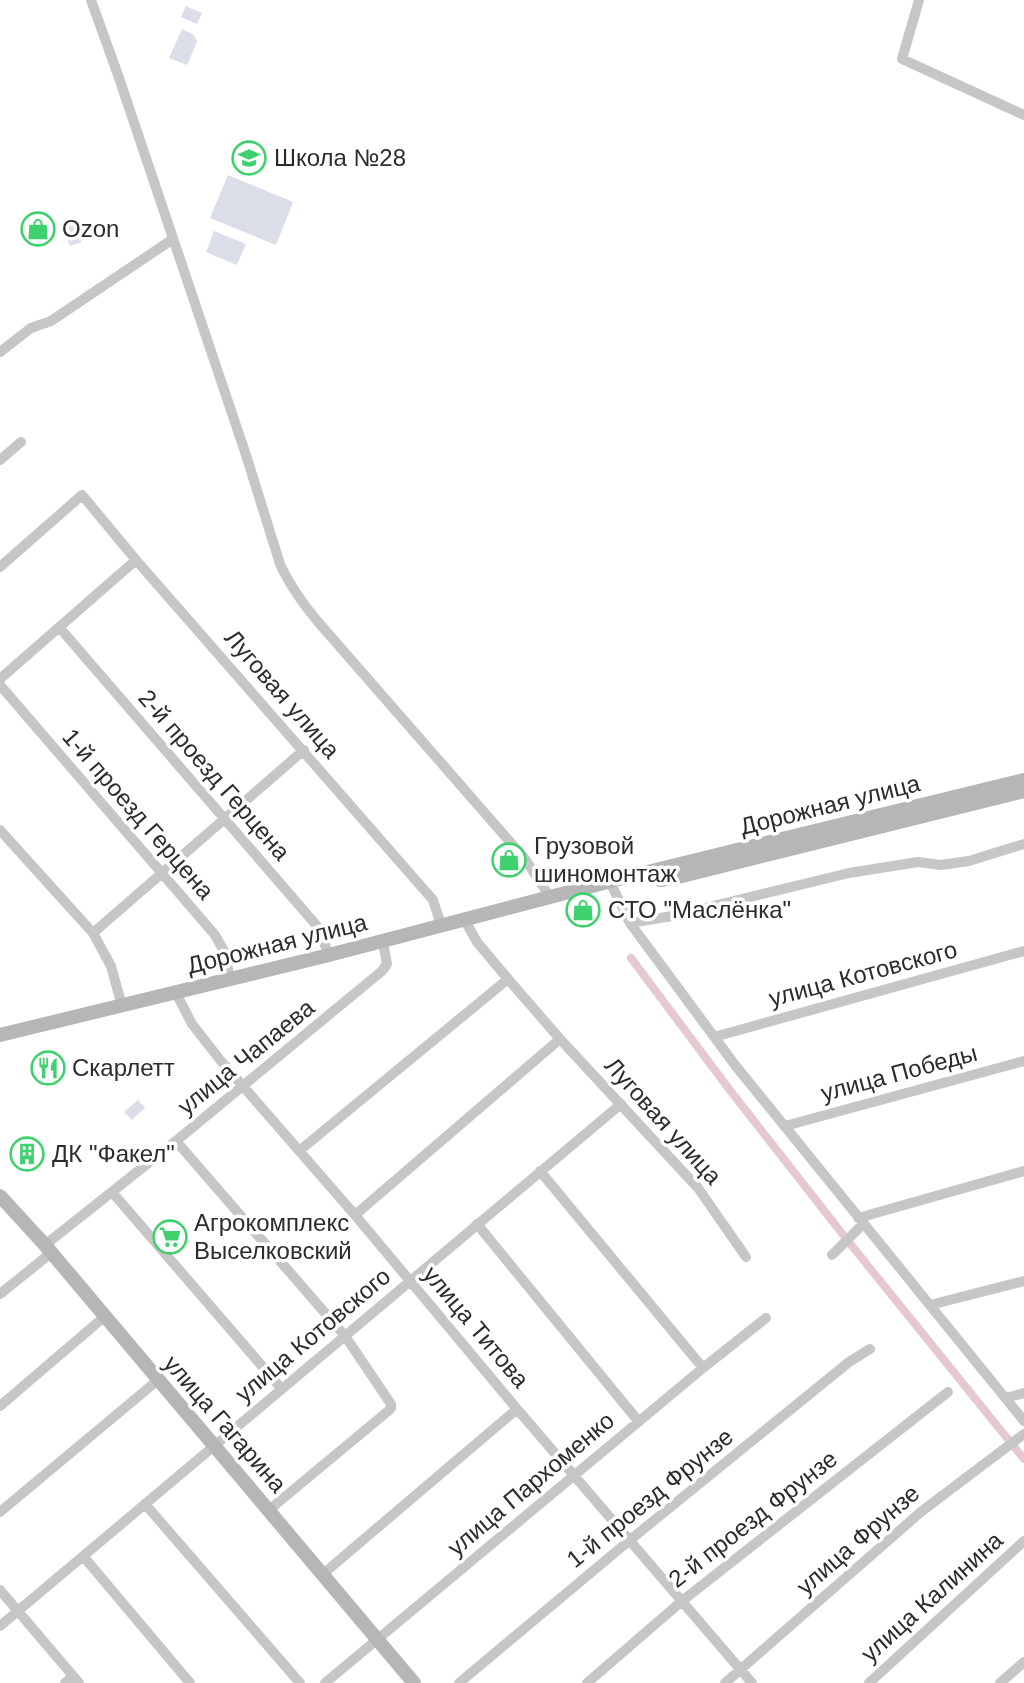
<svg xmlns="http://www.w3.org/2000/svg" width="1024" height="1683" viewBox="0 0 1024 1683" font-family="Arial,sans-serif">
  <rect width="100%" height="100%" fill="#fff"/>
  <path fill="#dbdde8" d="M186,6l16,7 -5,11 -16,-7z
    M182,29l12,6 3,7 -10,23 -18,-7z
    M228,175l65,27 -17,43 -66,-27z
    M69,221l2,5 5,-1 6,17 -12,4 -8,-22z
    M214,231l32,13 -9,21 -31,-13z
    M138,1100l7,8 -13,12 -8,-8z"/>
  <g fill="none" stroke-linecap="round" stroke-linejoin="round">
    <path stroke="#e6c9cf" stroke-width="8" d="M631,958l98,131 119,152 176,218"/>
    <path stroke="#c6c6c6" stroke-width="10" d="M91,0l27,75 128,380 34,109c10,22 23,40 39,59l206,236 25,38
      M919,0l-17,59 122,56
      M0,352l31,-24 20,-7 122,-82
      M0,460l21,-18
      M0,567l82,-72 54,65 297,340 8,25
      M59,627l258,299 12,29
      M0,679l136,-119
      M0,685l215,250 10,18 5,26
      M0,830l93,103 18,33 11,40
      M613,888l17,35 105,142 289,356
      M464,919l13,23 31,37 52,60 138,149 48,69
      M630,923l42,-7 177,-43 69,-11 23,3 28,-4 55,-17
      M93,933l211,-183
      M176,993l16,31 29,37 134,154 162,194 235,274
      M714,1037l310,-86
      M785,1126l239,-65
      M176,1141l169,195 46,68v4l-4,4 -118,98
      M299,1151l209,-172
      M540,1171l163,197
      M112,1192l169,196
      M355,1215l205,-176
      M858,1218l166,-47
      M477,1224l162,198
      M45,1245l131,-104 206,-170 5,-7 -4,-22
      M832,1255l31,-31
      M0,1294l51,-41
      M930,1305l94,-24
      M1006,1398l18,-5
      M0,1406l104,-89
      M145,1504l155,179
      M0,1512l158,-132
      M83,1556l107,127
      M323,1574l194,-165
      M0,1590l79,93
      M0,1626l621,-522
      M65,1683l8,-7
      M325,1683l378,-315 63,-50
      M459,1683l171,-143 219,-178 21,-13
      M587,1683l95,-82 266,-209
      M725,1683l197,-172 102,-77
      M869,1683l155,-142
      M1000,1683l24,-21"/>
    <path stroke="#b6b6b6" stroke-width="14" d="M660,880l22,-4 342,-85
      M0,1035l329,-80 286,-75 409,-100
      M0,1196l45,49 369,438"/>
  </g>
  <defs>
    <symbol id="school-ring" viewBox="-11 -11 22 22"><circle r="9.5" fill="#fff" stroke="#40d16f" stroke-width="1.5"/><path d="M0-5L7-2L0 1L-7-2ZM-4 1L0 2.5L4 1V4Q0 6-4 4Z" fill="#40d16f"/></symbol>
    <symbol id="shop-ring" viewBox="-11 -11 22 22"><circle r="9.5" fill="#fff" stroke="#40d16f" stroke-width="1.5"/><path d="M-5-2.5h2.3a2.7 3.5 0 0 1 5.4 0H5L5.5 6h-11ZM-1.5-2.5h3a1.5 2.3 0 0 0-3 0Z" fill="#40d16f"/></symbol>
    <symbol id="restaurant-ring" viewBox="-11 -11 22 22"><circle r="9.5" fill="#fff" stroke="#40d16f" stroke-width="1.5"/><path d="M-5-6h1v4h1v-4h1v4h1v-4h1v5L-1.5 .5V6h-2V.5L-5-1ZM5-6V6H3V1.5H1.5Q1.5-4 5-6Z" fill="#40d16f"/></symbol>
    <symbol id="building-ring" viewBox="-11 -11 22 22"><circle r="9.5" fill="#fff" stroke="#40d16f" stroke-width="1.5"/><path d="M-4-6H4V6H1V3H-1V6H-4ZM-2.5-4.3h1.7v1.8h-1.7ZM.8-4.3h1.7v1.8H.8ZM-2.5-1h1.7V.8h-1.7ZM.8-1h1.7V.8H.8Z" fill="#40d16f"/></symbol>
    <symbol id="supermarket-ring" viewBox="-11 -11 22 22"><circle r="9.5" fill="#fff" stroke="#40d16f" stroke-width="1.5"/><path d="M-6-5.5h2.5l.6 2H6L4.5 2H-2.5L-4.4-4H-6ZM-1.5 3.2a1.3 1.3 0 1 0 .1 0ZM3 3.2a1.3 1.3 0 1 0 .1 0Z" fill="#40d16f"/></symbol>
  </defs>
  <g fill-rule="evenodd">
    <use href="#school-ring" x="230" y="139" width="38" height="38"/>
    <use href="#shop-ring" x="19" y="210" width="38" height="38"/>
    <use href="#shop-ring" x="490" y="841" width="38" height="38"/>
    <use href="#shop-ring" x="564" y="891" width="38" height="38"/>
    <use href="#restaurant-ring" x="29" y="1049" width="38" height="38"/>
    <use href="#building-ring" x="8" y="1135" width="38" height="38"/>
    <use href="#supermarket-ring" x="151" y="1218" width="38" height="38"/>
  </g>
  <g text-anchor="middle" stroke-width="7" stroke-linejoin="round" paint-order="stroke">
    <g font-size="24" fill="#2c2c2c" stroke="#fff" text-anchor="start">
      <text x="274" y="166">Школа №28</text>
      <text x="62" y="237">Ozon</text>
      <text x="534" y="854">Грузовой<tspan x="534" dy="28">шиномонтаж</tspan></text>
      <text x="608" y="918">СТО "Маслёнка"</text>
      <text x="72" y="1076">Скарлетт</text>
      <text x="52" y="1162">ДК "Факел"</text>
      <text x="194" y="1231">Агрокомплекс<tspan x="194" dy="28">Выселковский</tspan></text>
    </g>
    <g font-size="24" fill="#2c2c2c" stroke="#fff">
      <text transform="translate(282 694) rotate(49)" y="8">Луговая улица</text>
      <text transform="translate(214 775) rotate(49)" y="8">2-й проезд Герцена</text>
      <text transform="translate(830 805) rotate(-14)" y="8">Дорожная улица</text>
      <text transform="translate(138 814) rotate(49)" y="8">1-й проезд Герцена</text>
      <text transform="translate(277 944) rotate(-14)" y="8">Дорожная улица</text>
      <text transform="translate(863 974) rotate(-15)" y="8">улица Котовского</text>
      <text transform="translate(246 1057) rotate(-39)" y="8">улица Чапаева</text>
      <text transform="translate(899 1073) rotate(-15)" y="8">улица Победы</text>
      <text transform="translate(663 1121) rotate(48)" y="8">Луговая улица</text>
      <text transform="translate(476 1327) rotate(50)" y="8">улица Титова</text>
      <text transform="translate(313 1335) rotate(-40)" y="8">улица Котовского</text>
      <text transform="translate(225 1424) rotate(49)" y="8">улица Гагарина</text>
      <text transform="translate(531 1484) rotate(-40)" y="8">улица Пархоменко</text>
      <text transform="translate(650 1498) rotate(-39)" y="8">1-й проезд Фрунзе</text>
      <text transform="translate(753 1519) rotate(-38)" y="8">2-й проезд Фрунзе</text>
      <text transform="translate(858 1540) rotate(-41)" y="8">улица Фрунзе</text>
      <text transform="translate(932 1597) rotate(-42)" y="8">улица Калинина</text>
    </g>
  </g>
</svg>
